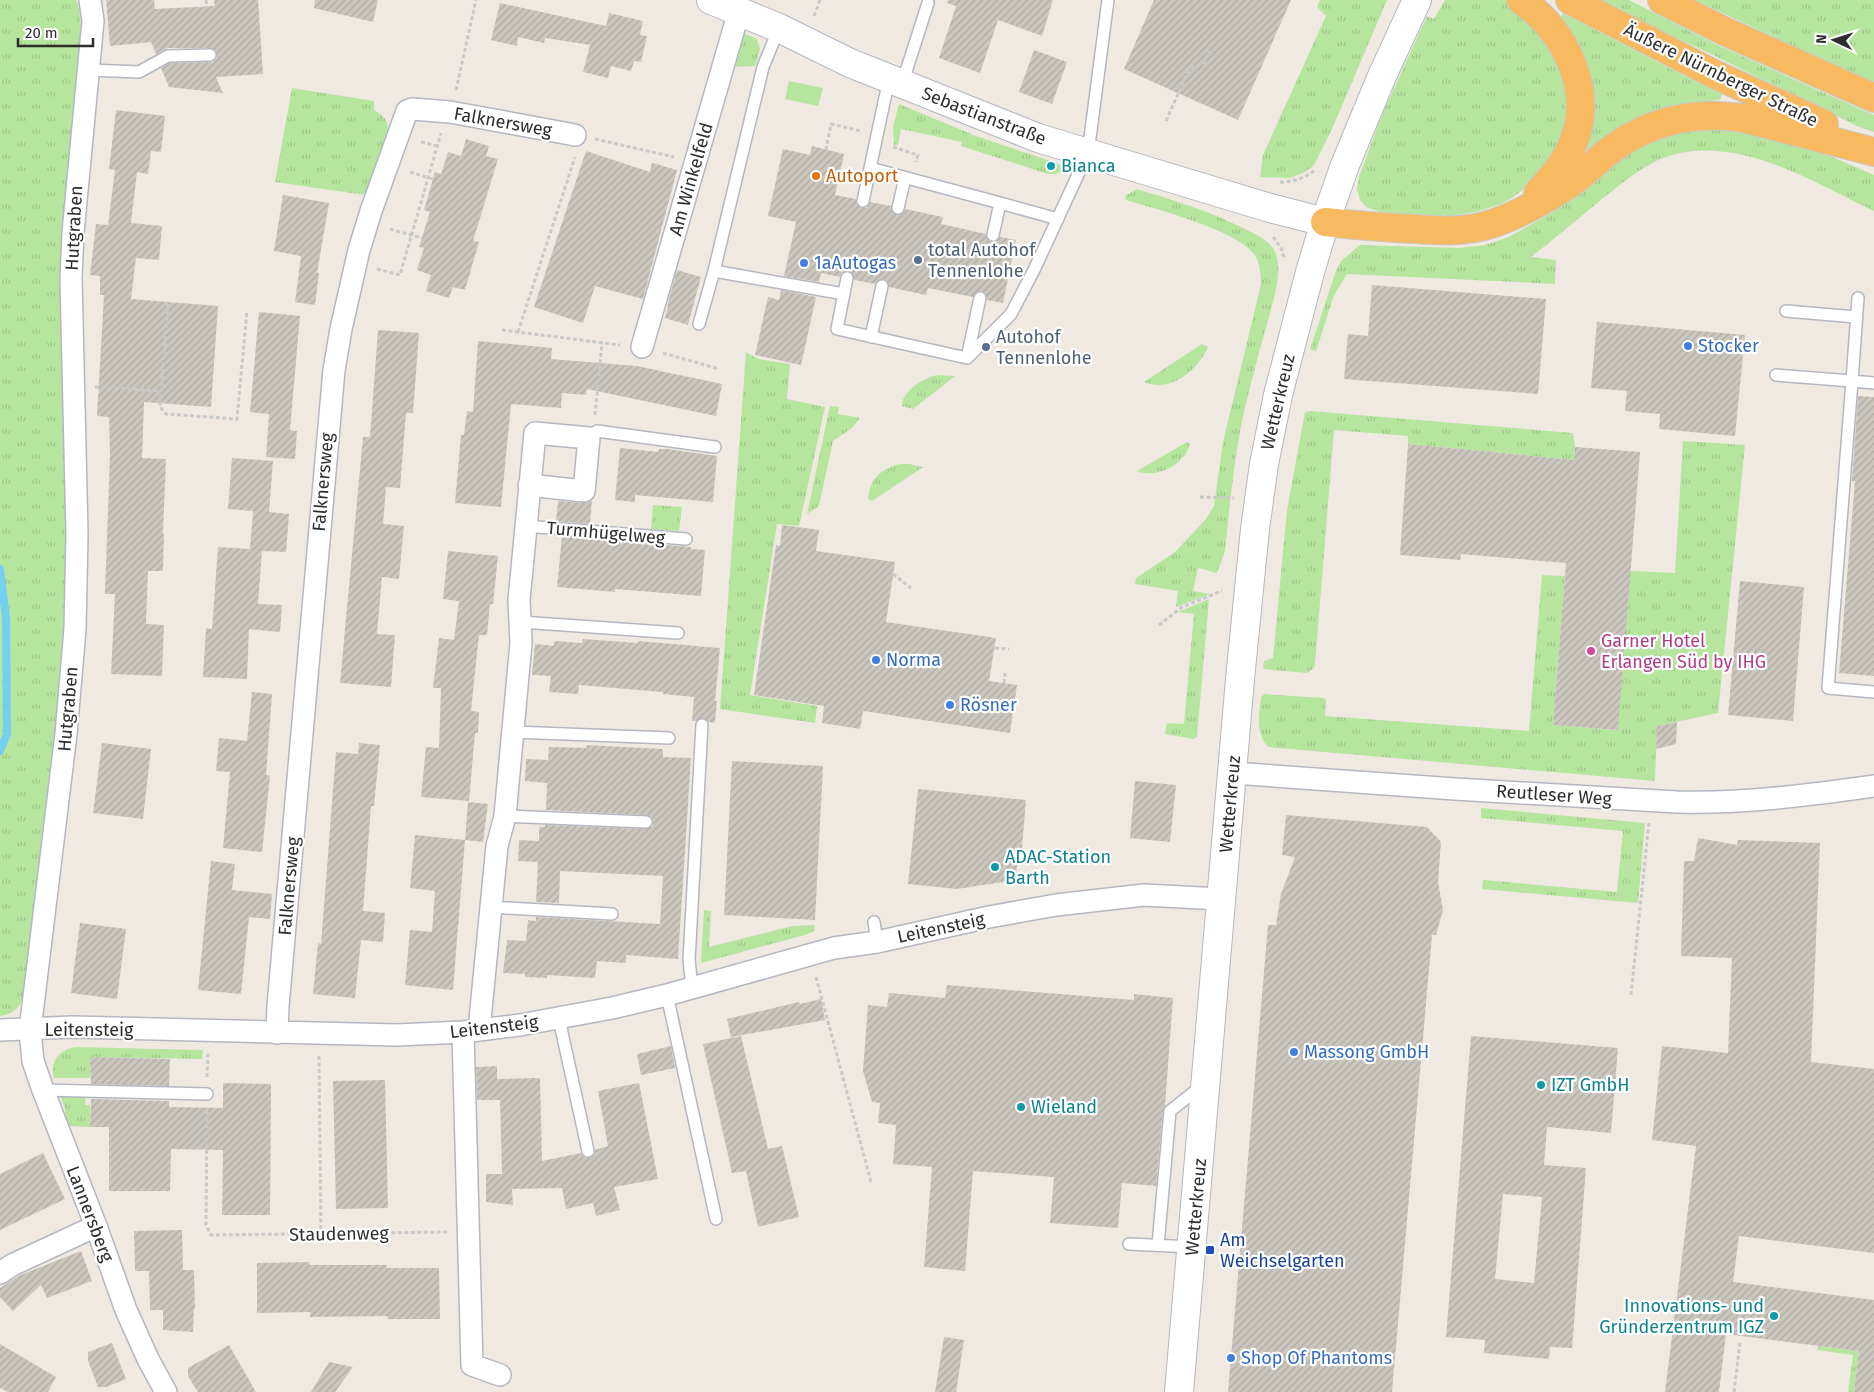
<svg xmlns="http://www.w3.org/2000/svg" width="1874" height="1392" viewBox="0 0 1874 1392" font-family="'Fira Sans',sans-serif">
  <defs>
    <pattern id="grass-tufts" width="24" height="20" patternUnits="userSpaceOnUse" patternTransform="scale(1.25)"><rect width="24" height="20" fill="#b6e59e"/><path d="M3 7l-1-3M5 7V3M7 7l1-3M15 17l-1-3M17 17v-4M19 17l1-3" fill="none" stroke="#9dc588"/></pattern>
    <pattern id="building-hatch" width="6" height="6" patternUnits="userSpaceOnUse" patternTransform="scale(1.25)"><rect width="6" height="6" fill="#cbc7bf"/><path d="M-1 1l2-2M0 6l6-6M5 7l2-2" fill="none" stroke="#afaba4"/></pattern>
  </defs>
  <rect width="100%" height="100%" fill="#efe9e1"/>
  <path fill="url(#grass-tufts)" d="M0,0h76c14,26 -6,140 -9,175 -2,19 -3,38 -4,57l4,358 -5,79 -9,92 -29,235c-4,12 -11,18 -24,20z
    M1320,0h67l-55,129 -18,36 -9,7 -15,6 -30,-1 3,-22 63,-139 -9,-9z
    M1445,0h62l26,21 33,52 1,60 -32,48 -23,17 -11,6 -25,8 -26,4 -67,-3 -17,-6 -6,-7 -3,-11 2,-12 23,-62 45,-99 7,3z
    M1594,0h35l86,44 159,71v17l-17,-6 -146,-72z
    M1695,0h179v82l-19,-7z
    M1563,13l108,56 51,25 -2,6c-55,3 -85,17 -130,48l1,5 -9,-8 -24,-122z
    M743,33l14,6 3,10 -5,17 -24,1z
    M292,88l82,13v9c8,5 14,9 14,19l-23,66 -90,-13z
    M899,104l77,32 86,29 1,6 -7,3h-8l-87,-28 1,-4 -61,-13 -3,16h-4l-1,-18z
    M1680,128l81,3 62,22 51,22v36c-64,-30 -143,-82 -216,-51 -23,11 -42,28 -62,44 -22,18 -43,36 -65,53l25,3 -1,24 -208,-10 -13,21 -18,56 -6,-2 26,-78 5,-10 19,-16 99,3 26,-3 24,-8 49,-28 58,-50z
    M1137,189c36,11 72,22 106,39 10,5 22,10 29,19 15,19 -1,60 -6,81 -10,34 -19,68 -26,103 -7,40 -11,80 -15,120l-8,22 -19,-5 -5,23 17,3 -34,13 2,-16 -43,-7 1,-6 39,-26 31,-33 8,-13 9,-64 38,-158c0,-9 -1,-19 -5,-27 -14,-26 -101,-48 -130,-57l-1,-4z
    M1202,344l6,3c-10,24 -38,46 -64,35z
    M746,352l12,7 32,5 -3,35 38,8 -26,119 -22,-2 -27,171 67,11 -2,17 -95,-14z
    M937,375l18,1 -42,33 -11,-3c0,-15 21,-28 35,-31z
    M830,406l9,1 -1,7 22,4 -8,10 -19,13 -14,65 -12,8z
    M1310,411l263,22 2,14 -1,13 -166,-16v-8l-74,-6 -19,234 -1,4 -7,5 -44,-4 1,-8 9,-3 14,-148 18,-98z
    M1683,441l62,4 -27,268 -61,13 -2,55 -387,-34c-13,-15 -9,-32 -7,-50l3,-3 59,4 3,2 -1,16 204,15 13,-156 23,1 -12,149 64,5 13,-159 45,2z
    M1187,442l3,2c-5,21 -34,35 -53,27z
    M900,464h9l14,3 -51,34 -4,-2c2,-21 13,-30 32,-35z
    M653,505l29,2 -3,24 -28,-2z
    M1209,599l-12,138 -3,2 -29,-5 2,-11 17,1 10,-110 -16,-2z
    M1481,808l164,15 -7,80 -156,-14 1,-9 134,12 6,-61 -142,-13z
    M704,910l7,1 -2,36 84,-21 22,-1 -1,6 -9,4 -104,28z
    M75,1047l128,3 -1,9 -111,-2 -1,21h-36c-5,-16 5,-28 21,-31z
    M60,1095l26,1 -1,9h5v22l-24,-1 -1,-17z
    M1818,1346l41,5 -5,41h-6l5,-37 -36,-5z"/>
  <path fill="#b6e59e" d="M789,81l34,7 -5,18 -33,-7z"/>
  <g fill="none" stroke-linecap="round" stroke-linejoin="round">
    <path stroke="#75cff0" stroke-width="8" d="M0,569l6,49 1,116 -7,17"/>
  </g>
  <path fill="url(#building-hatch)" fill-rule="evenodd" d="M106,0h48l1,9 60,-3 -1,-6h44l5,74 -47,3 7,16 -54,-6 -8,-19 9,-5 43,-1 4,-4 -1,-7 -6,-3h-42l-12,6 -5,-12 -41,4z
    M315,0h63l-5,22 -59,-14z
    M948,0h105l-11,36 -44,-16 -18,53 -41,-15 17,-52 -9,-3z
    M1154,0h137l-53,120 -114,-51z
    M500,3l106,23 3,-13 34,8 -3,14 7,1 -6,26 -7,-1 -3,10 -20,-5 -3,12 -25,-6 7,-27 -45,-7 -1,5 -26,-6 -1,9 -26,-6z
    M1034,50l33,12 -15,42 -33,-12z
    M116,110l49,6 -4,36 -10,-1 -3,23 -11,-2 -6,51 31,3 -3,34 -23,-2 -5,41 87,7 -7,101 -67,-5 -2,56 24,1 -3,75h1l-1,37h-15l-2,53 18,1 -2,51 -51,-2 4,-80h-10l5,-140 -1,-37 -12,-1 7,-121h-4v-19l-10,-1 6,-51 12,1 7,-55 -6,-1z
    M466,139l23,7 -3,10 12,3 -25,82 6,1 -14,48 -12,-3 -4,11 -23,-7 5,-16 -14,-5 7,-22 -5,-1 11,-35 -6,-2 11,-38 6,2 7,-22 13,4z
    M812,146l32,8 -9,41 21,4v5l5,4h5l4,-6 21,4 2,7 4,2 6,-2 2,-4 38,8 -2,7 45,10v4l5,4h5l4,-5 16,3 -13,63 -16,-3 -2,-7 -4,-2 -6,2 -2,4 -45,-9 -2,7 -37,-8 -2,-6 -4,-2 -6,2 -2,3 -21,-4 -2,-7 -4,-2 -6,2 -2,4 -19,-4 -2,9 -35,-6 12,-54 -28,-6 15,-67 27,6z
    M586,151l64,21 2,-9 25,7 -34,129 -48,-13 -12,37 -49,-16z
    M283,195l46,8 -12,70h2l-4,32 -20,-3 6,-46 -27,-5z
    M677,270l24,7 -13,48 -23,-7 3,-12h-1z
    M1372,285l174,14 -8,95 -194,-15 4,-45 20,2z
    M781,290l35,7 -15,68 -46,-10 13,-58 11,3z
    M259,312l41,4 -10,114 7,1 -2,28 -29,-2 3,-43 -19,-2z
    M1597,322l148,13 -10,101 -76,-7 1,-15 -35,-3 2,-20 -36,-3z
    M378,330l41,3 -6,80h-7l-6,75 -14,-1 -3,37 21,2 -5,53 -17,-2 -5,57 18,1 -4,52 -51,-4 23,-246h7z
    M478,341l74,7 -1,11 86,7 85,18 -6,32 -129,-27 -1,6 -24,-2 -1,15 -50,-4 -10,103 -46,-4 6,-68h3l3,-24 6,1z
    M1858,396l16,1v279l-35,-3 16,-192h-3z
    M1408,444l166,16 1,-13 65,5 -22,278 -65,-5 13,-162 -105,-9 -1,6 -60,-5z
    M620,448l38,4 1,-3h9l49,7 -4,46 -78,-7v7l-20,-2z
    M232,458l41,3 -4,51 20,2 -3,38 -24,-1 -4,53 24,1 -2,27 -31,-3 -2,50 -44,-2 3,-49 6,1 6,-82 32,2 3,-38 -25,-2z
    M592,500l-2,24 -34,-3 2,-20 25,2z
    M782,525l37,5 -3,21 79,11 -9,60 110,16 -7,43 28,4 -7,48 -147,-22 -3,18 -38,-6 2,-17 -70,-11 22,-150 4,1z
    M562,536l129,11v2l14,1 -4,46 -86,-7v3l-58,-5z
    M448,551l50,5 -5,48h-3l-3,31h-8l-8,76 8,1 -1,21h-3l-6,68 -48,-4 5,-50 13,1 2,-60h-8l6,-50 15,2 5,-39 -16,-2z
    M1740,581l64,6 -11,134 -65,-6z
    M583,639l55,4v-2l82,7 -5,53h2l-2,22 -6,-1 -6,-4 -7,3h-4l2,-24 -31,-3v-2l-84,-7 -1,9 -29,-2 2,-16 -19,-1 3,-31 19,2v-5l28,2z
    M252,692l20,2 -6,81 4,1 -8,76 -39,-4 7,-76 -14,-1 3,-33 28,3z
    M1677,722l-1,22 -20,5 1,-23z
    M102,743l49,6 -8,70 -50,-6z
    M359,743l21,2 -6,61h-3l-8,105 22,2 -2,29 -22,-2 -6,58 -42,-4 5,-51 3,1 15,-192 22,2z
    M586,745l77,4v8l28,1 -13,201 -52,-4v8l-29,-2 -2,17 -48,-3v3l-22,-1v-3l-22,-1 4,-33 19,1 2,-21 8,1v-4l124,7 3,-48 -103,-5 -1,32 -23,-1 2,-40 -20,-1 1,-21 20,1v-14h6v-2l101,4 7,-3 -1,-8 -6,-3 -100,-5 1,-27 -22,-2 1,-22 22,1 1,-13 38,1z
    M732,761l91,5 -8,154 -91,-5z
    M1135,781l41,4 -6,57 -40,-4z
    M918,789l108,11 -5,59h-3l-2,15 -7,7 -52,8 -49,-5z
    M468,802l20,2 -5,38 -18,-2 -12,150 -48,-5 5,-55 22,2 3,-41 -25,-3 5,-53 50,5z
    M1286,815l141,12 14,15 -3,40 5,28 -7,25h-4l-40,457h-164l40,-467h8l5,-31 14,-37 -13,-2z
    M1698,838l39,7 1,-5 82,3 -9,219 63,7v184l-135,-17 -6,46 141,18v92h-20l5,-41 -133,-17 -7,58h-54l31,-246 -44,-6 10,-94 66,7 4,-95 -51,-2 3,-95h10z
    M211,861l24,3 -3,26 40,4 -2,25 -21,-2 -8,77 -43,-4z
    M80,923l46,6 -9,70 -46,-6z
    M947,985l187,15v-6l39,4 -8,108 -2,4 -7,76 -34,-3 -4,45 -68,-5 4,-46 -81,-6 -8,100 -41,-4 8,-100 -39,-3 3,-39 -18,-2 2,-20 -8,-1 -9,-31 5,-66 19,2 2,-14 56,5z
    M821,999l4,21 -94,17 -4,-18 72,-17 1,2z
    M741,1036l27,113 14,-3 17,71 -41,10 -12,-56 -14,2 -29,-129z
    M1471,1036l147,12 -7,85 -64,-6 -3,38 42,3 -14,180 -22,-1 -1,12 -65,-6 1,-13 -39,-3zM1503,1194l39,3 -8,86 -39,-4z
    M671,1046l4,22 -34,7 -4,-21z
    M90,1057l80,2 -1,27 -78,-2z
    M497,1066v13l43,-1 2,83 39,-8 4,5h5l5,-4v-4l13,-4 -10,-55 41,-8 19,96 -44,8 6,23 -24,6 -3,-13 -27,6 -4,-21 -50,1 1,16 -27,-3v-28h16l-2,-74h-23l-1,-33z
    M385,1080l3,128 -52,1 -3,-128z
    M223,1083l48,1 -1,131h-48l1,-65 -52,-1 -1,42h-61v-64h-19l1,-28 78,2v6l54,1z
    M43,1153l22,46 -65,31v-56z
    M182,1230l1,40h11l1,39h-1l-1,23 -30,-2v-20h-13l-1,-39h-14l-1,-40z
    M81,1251l11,30 -45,17 -6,-13 -28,26 -13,-14v-9l18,-12z
    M309,1262l1,3h77v3h52l1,51h-52l-1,-3 -77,1v-5l-53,1v-50z
    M944,1337l20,3 -8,52h-21z
    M112,1343l14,36 -20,8h-8l-10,-26v-9z
    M0,1344l56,33 -8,15h-40l-8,-4z
    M229,1345l27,47h-58l-10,-16v-8z
    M329,1362l24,5 -18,25h-24z"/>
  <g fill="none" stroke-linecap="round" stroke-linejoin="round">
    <defs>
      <path id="service" d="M89,70l50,2 29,-16 42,-1
        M902,84l26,-81
        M870,168l130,35 -7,32
        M863,201l26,-122
        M1000,203l58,16
        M898,208l7,-30
        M714,271l130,23
        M847,278l-10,51 130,29
        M1786,311l70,6
        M699,324l15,-53 49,-204 16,-39
        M871,337l11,-51
        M967,358l44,-44 23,-44 54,-117 20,-153
        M967,358l13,-60
        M1776,375l76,6 6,-83
        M1874,383l-22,-2 -24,307 46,4
        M589,438l8,-7 118,16
        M525,526l161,13
        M521,622l157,11
        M513,732l156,6
        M505,816l141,6
        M490,907l122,7
        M874,922l3,20
        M692,987l-3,-27 13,-235
        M667,995l49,224
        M559,1019l29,132
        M43,1090l164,4
        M1129,1244l64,3
        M1158,1245l12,-134 33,-26"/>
      <path id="minor" d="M90,0l3,21 -20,212 -2,45 6,256 -2,95 -9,105 -36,296 3,31 10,29 53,136 30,84 22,49 18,33
        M642,347l97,-336
        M1233,773l222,16 222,13c66,2 131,-7 197,-16
        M0,1030l73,-3 324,8 66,-3 57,-7 92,-17 55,-13 167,-47 43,-6 112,-25 67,-12 88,-10 77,4
        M479,1030l18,-184 8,-30 16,-173 -2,-43 16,-167 54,5 -5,53 -55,-6
        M463,1032l9,333 28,10
        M277,1033l1,-27 56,-636 7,-41 18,-79 12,-39 36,-100 5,-2 38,3 125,23
        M0,1273l12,-8 84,-39"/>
      <path id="tertiary" d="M711,0l68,28 71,35 188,75 232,70 55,14
        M1179,1392l61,-713 15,-150 9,-65 14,-69 32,-123 15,-50 20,-57 37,-89 35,-76"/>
      <path id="trunk" d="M1521,0c44,31 74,90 52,143 -8,20 -21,35 -35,50
        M1570,0l146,75 108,49
        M1662,0l62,31 150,67
        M1325,222c30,3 61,6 91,7 25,2 51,3 75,-5 25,-8 50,-22 72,-36 18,-11 33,-27 50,-40 39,-28 84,-37 130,-30l131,34"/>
    </defs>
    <use href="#service" stroke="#b4b7c1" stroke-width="14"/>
    <use href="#minor" stroke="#b4b7c1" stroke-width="24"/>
    <use href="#tertiary" stroke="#b4b7c1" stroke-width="30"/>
    <use href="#trunk" stroke="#c9c9c9" stroke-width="30"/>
    <path stroke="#c9c9c9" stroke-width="3" stroke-dasharray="4 2.5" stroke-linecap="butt" d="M206,0l1,7
      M814,16l6,-16
      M456,90l20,-90
      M1166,121l23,-52 15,-6 5,-12
      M595,139l79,18
      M421,142l16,4
      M893,147l25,8 -2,7
      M826,150l5,-26 30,7
      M410,172l23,7
      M1280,182c14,0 25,-4 35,-12
      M390,229l32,9
      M1273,237l8,11 4,12
      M377,269l23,6 41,-142
      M168,304l-8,103 6,7 71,5 10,-108
      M502,330l118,15
      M518,332l57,-175
      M663,353l56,16
      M95,387l66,4
      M595,415l7,-72
      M1200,497l34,1
      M893,574l18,14
      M1159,625l23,-18 40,-16
      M995,648l14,1
      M1004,683l1,-10
      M816,977l55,205
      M1631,995l18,-173
      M319,1056l2,179
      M207,1077l1,-23
      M207,1111l-1,114 5,10 236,-3
      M1734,1392l6,-50"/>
    <use href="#service" stroke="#fff" stroke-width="11"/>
    <use href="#minor" stroke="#fff" stroke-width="21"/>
    <use href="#tertiary" stroke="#fff" stroke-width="28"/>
    <use href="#trunk" stroke="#f8ba60" stroke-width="28"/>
  </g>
  <g fill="#0f9aa8" stroke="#fff" stroke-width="2">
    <circle cx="1051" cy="166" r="5"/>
    <circle cx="995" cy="867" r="5"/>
    <circle cx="1541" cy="1085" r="5"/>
    <circle cx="1021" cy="1107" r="5"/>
    <circle cx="1774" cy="1316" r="5"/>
  </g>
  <circle fill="#e8710a" stroke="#fff" stroke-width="2" cx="816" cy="176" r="5"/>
  <g fill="#5c6f8a" stroke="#fff" stroke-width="2">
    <circle cx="918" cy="260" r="5"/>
    <circle cx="986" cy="347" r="5"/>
  </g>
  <g fill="#3f7fe0" stroke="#fff" stroke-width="2">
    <circle cx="804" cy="263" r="5"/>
    <circle cx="1688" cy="346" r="5"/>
    <circle cx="876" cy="660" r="5"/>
    <circle cx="950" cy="705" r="5"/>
    <circle cx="1294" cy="1052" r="5"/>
    <circle cx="1231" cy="1358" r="5"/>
  </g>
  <circle fill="#d1479c" stroke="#fff" stroke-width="2" cx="1591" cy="651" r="5"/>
  <rect fill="#1a4fb4" stroke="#fff" stroke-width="2" x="1205" y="1245" width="10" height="10" rx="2.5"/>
  <g text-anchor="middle" stroke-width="4.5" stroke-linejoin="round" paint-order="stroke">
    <g font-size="18" fill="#2e2e2e" stroke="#fff">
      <text transform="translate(1721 75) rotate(26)" y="6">Äußere Nürnberger Straße</text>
      <text transform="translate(984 116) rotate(21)" y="6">Sebastianstraße</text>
      <text transform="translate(503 122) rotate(10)" y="6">Falknersweg</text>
      <text transform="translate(691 179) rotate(-74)" y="6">Am Winkelfeld</text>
      <text transform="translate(74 228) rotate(-87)" y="6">Hutgraben</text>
      <text transform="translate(1278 402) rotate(-77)" y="6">Wetterkreuz</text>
      <text transform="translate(323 482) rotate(-85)" y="6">Falknersweg</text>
      <text transform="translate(606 533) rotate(5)" y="6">Turmhügelweg</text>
      <text transform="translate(68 709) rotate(-85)" y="6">Hutgraben</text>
      <text transform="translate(1554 795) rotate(4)" y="6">Reutleser Weg</text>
      <text transform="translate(1230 804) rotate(-85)" y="6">Wetterkreuz</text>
      <text transform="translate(289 886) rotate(-85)" y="6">Falknersweg</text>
      <text transform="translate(941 928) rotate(-12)" y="6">Leitensteig</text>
      <text transform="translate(494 1027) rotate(-7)" y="6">Leitensteig</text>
      <text x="89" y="1036">Leitensteig</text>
      <text transform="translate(1196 1207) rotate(-85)" y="6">Wetterkreuz</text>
      <text transform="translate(90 1214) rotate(69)" y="6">Lannersberg</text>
      <text transform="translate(339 1234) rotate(-1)" y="6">Staudenweg</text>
    </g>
    <g font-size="18" fill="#0d838f" stroke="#fff" text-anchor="start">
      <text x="1061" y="172">Bianca</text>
      <text x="1005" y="863">ADAC-Station<tspan x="1005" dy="21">Barth</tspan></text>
      <text x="1551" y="1091">IZT GmbH</text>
      <text x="1031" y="1113">Wieland</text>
      <text x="1764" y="1312" text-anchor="end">Innovations- und<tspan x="1764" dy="21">Gründerzentrum IGZ</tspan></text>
    </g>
    <g font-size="18" fill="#c56008" stroke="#fff" text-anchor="start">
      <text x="826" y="182">Autoport</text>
    </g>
    <g font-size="18" fill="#4e5e75" stroke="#fff" text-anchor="start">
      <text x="928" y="256">total Autohof<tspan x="928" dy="21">Tennenlohe</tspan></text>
      <text x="996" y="343">Autohof<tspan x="996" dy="21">Tennenlohe</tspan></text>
    </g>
    <g font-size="18" fill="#366cbe" stroke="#fff" text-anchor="start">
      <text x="814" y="269">1aAutogas</text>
      <text x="1698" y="352">Stocker</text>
      <text x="886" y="666">Norma</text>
      <text x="960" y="711">Rösner</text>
      <text x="1304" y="1058">Massong GmbH</text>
      <text x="1241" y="1364">Shop Of Phantoms</text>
    </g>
    <g font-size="18" fill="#b23c85" stroke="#fff" text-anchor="start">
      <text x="1601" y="647">Garner Hotel<tspan x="1601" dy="21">Erlangen Süd by IHG</tspan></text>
    </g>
    <g font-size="18" fill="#164399" stroke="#fff" text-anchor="start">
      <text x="1220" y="1246">Am<tspan x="1220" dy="21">Weichselgarten</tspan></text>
    </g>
  </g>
  <g transform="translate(1834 40) rotate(274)" stroke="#ffffff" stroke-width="4" paint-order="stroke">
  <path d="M0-4L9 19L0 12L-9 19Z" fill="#2e2e2e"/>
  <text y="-8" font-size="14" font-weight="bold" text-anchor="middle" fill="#2e2e2e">N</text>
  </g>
  <path d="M18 38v8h75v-8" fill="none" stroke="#2e2e2e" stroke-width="2.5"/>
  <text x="25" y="38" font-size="15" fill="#2e2e2e" stroke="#ffffff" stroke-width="4" paint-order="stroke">20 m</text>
</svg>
